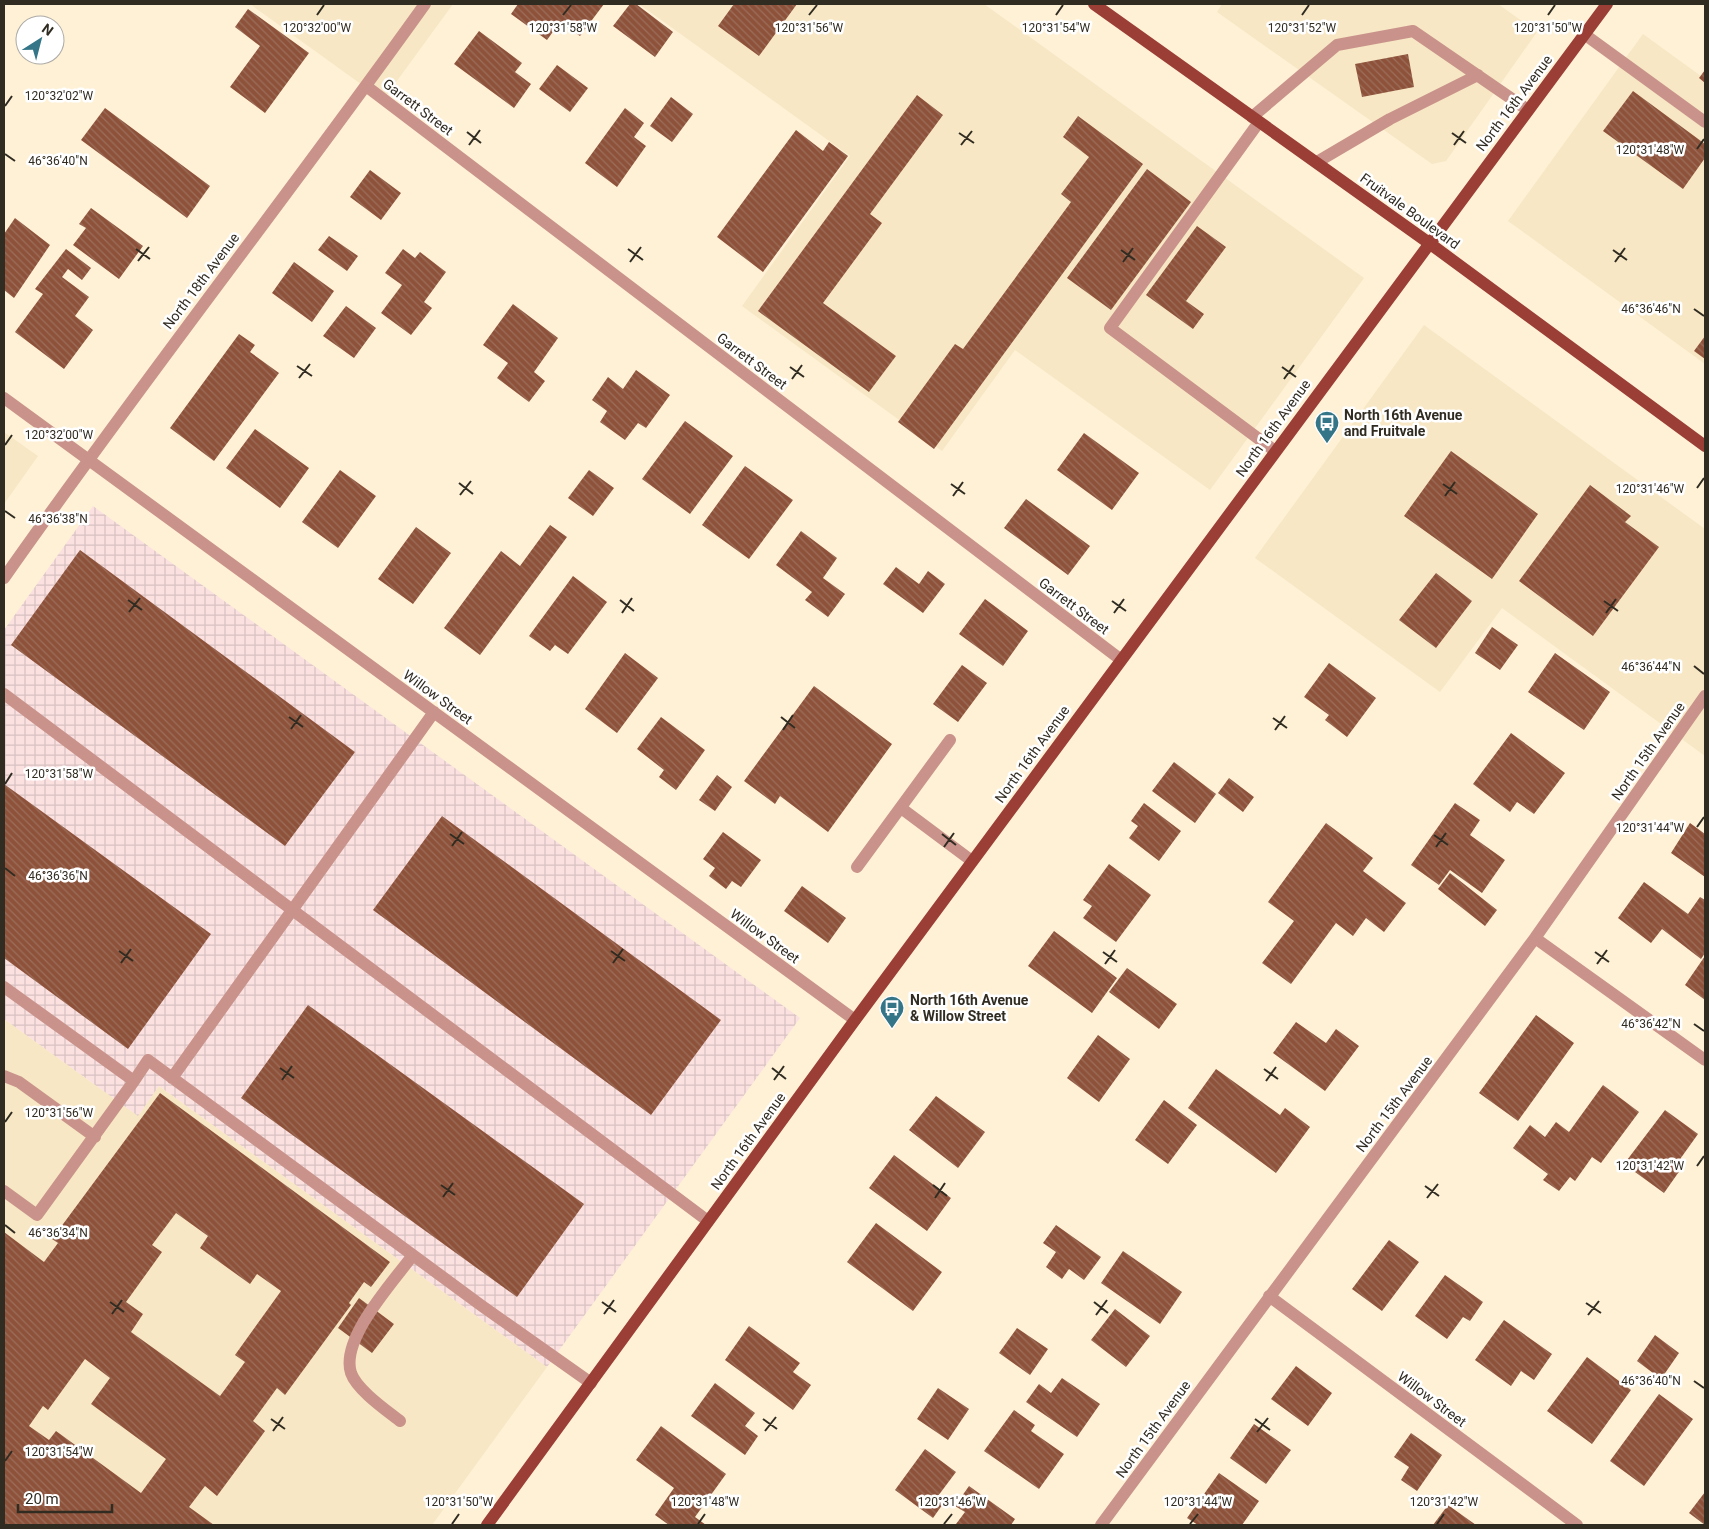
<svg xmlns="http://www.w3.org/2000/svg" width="1709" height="1529" viewBox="0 0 1709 1529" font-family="Roboto,sans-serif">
  <defs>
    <pattern id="industrial-grid" width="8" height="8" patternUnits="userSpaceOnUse" patternTransform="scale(1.25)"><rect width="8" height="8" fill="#fce1e1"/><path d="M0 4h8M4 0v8" fill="none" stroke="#d8c1c1"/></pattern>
    <pattern id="building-back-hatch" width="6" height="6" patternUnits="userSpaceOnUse" patternTransform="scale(1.25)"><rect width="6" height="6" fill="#8e523a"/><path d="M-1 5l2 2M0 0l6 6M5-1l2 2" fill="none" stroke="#9b6e5b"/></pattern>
  </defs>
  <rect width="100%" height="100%" fill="#fef1d6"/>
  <path fill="#f7e7c4" d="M250,4h203l-70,96z
    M639,4h345l380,274 -154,212 -195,-140 -73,101 -200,-145 108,-150z
    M1222,4h276l39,28 -91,129 -14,3 -215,-152z
    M1643,34l62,45v285l-197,-143z
    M1424,325l281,204v227l-203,-148 -62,84 -185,-134z
    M4,432l34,24 -34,48z
    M4,1019l134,97 21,-30 388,281 -115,158h-428z"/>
  <path fill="url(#industrial-grid)" d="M93,506l707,512 -253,349 -388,-281 -21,30 -134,-97v-389z"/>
  <path fill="url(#building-back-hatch)" fill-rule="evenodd" d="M518,4h86l-24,32 -20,-14 -13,18 -36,-26z
    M630,4h6l37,28 -18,25 -42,-31z
    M734,4h63l-38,52 -41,-30z
    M248,9l61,44 -44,60 -35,-26 30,-41 -25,-19z
    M479,31l43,32 -7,9 16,12 -17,24 -60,-44z
    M1408,54l6,33 -52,10 -7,-33z
    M557,65l31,23 -18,24 -31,-23z
    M1705,70v13l-6,-5z
    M1633,91l72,53v14l-22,31 -80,-58z
    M917,95l26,20 -73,99 12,9 -59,80 73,53 -27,36 -111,-81z
    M671,97l22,17 -21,28 -22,-16z
    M105,108l105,78 -23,32 -106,-78z
    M625,108l19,15 -10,14 12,9 -29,41 -32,-24z
    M1078,116l65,48 -209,285 -36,-27 57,-78 8,5 108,-147 -10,-8 28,-37 -26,-20z
    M796,130l27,21 6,-9 19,14 -85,116 -46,-35z
    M1147,169l44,33 -80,108 -44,-32z
    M370,170l31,23 -20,27 -31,-23z
    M91,208l52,38 -24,33 -46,-34 13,-17 -7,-4z
    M15,218l35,27 -36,53 -10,-8v-56z
    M1197,226l29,21 -40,54 18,13 -11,15 -47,-34z
    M329,236l29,20 -11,15 -29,-21z
    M66,249l25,19 -9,12 -14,-11 -6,8 27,20 -14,19 18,14 -29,39 -49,-37 28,-38 -8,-5z
    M403,249l12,9 5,-6 26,20 -22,30 8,6 -21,27 -30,-22 21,-28 -17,-12z
    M294,262l40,29 -22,31 -40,-29z
    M513,304l45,34 -24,34 11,9 -16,21 -32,-24 11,-15 -25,-18z
    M346,306l30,22 -22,30 -31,-22z
    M239,334l16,11 -5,7 29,21 -65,88 -44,-33z
    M1705,336v23l-11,-8z
    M636,370l34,25 -24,33 -8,-5 -13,17 -25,-18 7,-11 -15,-11 16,-23 15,12z
    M685,421l48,35 -43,58 -48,-35z
    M255,429l54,39 -29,40 -54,-40z
    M1084,433l55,40 -27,37 -55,-40z
    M1451,451l87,63 -46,65 -88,-63z
    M745,466l48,34 -44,59 -47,-34z
    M340,470l36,26 -38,52 -36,-26z
    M589,470l25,18 -21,28 -25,-18z
    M1590,485l41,31 -6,6 34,25 -66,89 -74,-55z
    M1026,499l64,47 -22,29 -64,-47z
    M550,525l17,12 -87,118 -36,-27 57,-77 19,15z
    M416,527l35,26 -38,51 -35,-25z
    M801,531l36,27 -14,20 22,16 -17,23 -23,-17 7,-8 -36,-27z
    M80,550l275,202 -70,94 -274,-201z
    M896,567l23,17 9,-13 17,13 -22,29 -40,-29z
    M1436,573l36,28 -36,47 -37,-28z
    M573,576l34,26 -39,52 -13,-9 -5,6 -21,-15z
    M985,599l43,32 -25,35 -44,-32z
    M1492,627l26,18 -18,25 -25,-17z
    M625,653l33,25 -41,55 -32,-24z
    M1555,653l55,39 -26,38 -56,-38z
    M1329,663l47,35 -29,39 -22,-17 4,-5 -25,-18z
    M962,665l25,18 -29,39 -25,-18z
    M814,686l78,58 -64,88 -48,-36 -5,8 -31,-23z
    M661,717l44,33 -29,40 -17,-13 5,-7 -27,-21z
    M1511,733l54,40 -31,41 -17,-12 -7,10 -37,-28z
    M1174,762l42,32 -21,29 -43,-32z
    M717,775l15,12 -17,24 -16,-11z
    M1229,778l25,19 -11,15 -25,-19z
    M4,784l207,150 -83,115 -124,-91z
    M1144,803l37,28 -22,30 -30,-23 9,-12 -7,-5z
    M1455,803l25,17 -10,15 35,25 -23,33 -32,-23 -11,15 -28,-20z
    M442,816l279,204 -70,95 -278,-205z
    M1326,823l47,35 -10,13 43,32 -22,29 -18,-14 -13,18 -17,-13 -45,61 -29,-21 32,-42 -26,-19z
    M1690,823l15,11v43l-34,-24z
    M723,832l38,28 -20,27 -9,-6 -6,8 -17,-13 6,-8 -12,-9z
    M1109,864l42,31 -35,47 -33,-24 9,-12 -9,-6z
    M1450,873l47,37 -12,16 -47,-37z
    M1644,882l44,32 12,-17 5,3v53l-4,6 -39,-30 -11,14 -33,-25z
    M802,886l44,32 -18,25 -44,-32z
    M1054,931l63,47 -25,35 -64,-47z
    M1705,956v44l-20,-15z
    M1127,968l50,36 -18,25 -50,-37z
    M308,1005l276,199 -67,93 -276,-199z
    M1536,1015l38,28 -56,78 -39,-28z
    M1296,1022l30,21 10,-14 23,17 -34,45 -52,-38z
    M1098,1035l32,24 -31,43 -32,-24z
    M1216,1069l64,46 5,-7 25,19 -34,46 -88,-65z
    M1603,1085l36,27 -38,51 -9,-6 -17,24 -5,-4 -11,14 -16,-11 5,-6 -35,-26 17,-23 15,12 11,-15 13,10z
    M160,1093l230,169 -19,25 -7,-5 -15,21 2,2 -66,90 -8,-7 -24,33 12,10 -48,65 -12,-10 -16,21 25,18h-210v-293l40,30 14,-19 -6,-4zM176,1213l32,23 -8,12 50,36 7,-10 24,17 -46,64 10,7 -25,34 -89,-64 12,-18 -17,-12 36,-50 -10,-7zM85,1359l25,19 -19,26 75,55 -25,34 -85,-62 -7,9 -20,-14 14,-20 5,4z
    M936,1096l49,36 -27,36 -49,-38z
    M1164,1100l33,25 -29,39 -33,-24z
    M1665,1110l33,24 -20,28 5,4 -19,27 -40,-29z
    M894,1155l57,43 -24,33 -58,-43z
    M876,1223l66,49 -29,39 -66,-49z
    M1056,1225l45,32 -17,23 -15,-11 -7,10 -16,-12 10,-15 -13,-9z
    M1389,1240l30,22 -37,49 -30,-22z
    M1123,1251l59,41 -22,32 -59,-41z
    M1445,1275l38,27 -13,19 -7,-4 -16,22 -32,-23z
    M359,1298l35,26 -22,29 -34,-25z
    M1115,1309l35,27 -24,31 -35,-27z
    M1504,1320l48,34 -18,26 -13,-9 -10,15 -36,-26z
    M749,1326l51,37 -7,9 18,13 -18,25 -68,-50z
    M1017,1328l31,21 -18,26 -31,-22z
    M1655,1335l24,18 -18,26 -24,-18z
    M1587,1357l44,33 -39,54 -45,-33z
    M1296,1366l36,27 -24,33 -37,-27z
    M1062,1378l38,26 -23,33 -51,-35 13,-18 12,9z
    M715,1383l40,30 -10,13 13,10 -13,19 -54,-39z
    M938,1388l31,21 -21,31 -31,-21z
    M1659,1394l34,25 -49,67 -34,-25z
    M1014,1410l21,15 -4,6 33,23 -25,35 -55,-38z
    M1254,1424l37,26 -25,34 -36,-26z
    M661,1426l65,48 -31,43 11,8h-37l-14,-10 19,-27 -38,-28z
    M1411,1433l31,22 -25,36 -16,-11 8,-13 -15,-10z
    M925,1449l31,23 -18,24 7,5 -12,17 -38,-28z
    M1219,1473l40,28 -17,24h-44l-11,-7z
    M969,1486l46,33 -4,6 -55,-1 9,-12 -10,-6z
    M1705,1492v33l-16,-12z
    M1448,1505l28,20h-43z"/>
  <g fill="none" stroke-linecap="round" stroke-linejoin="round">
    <path stroke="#c9938b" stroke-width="12" d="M1584,34l121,88
      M366,86l754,573
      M1252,117l85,-72 76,-14 115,79
      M1259,122l-149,206 165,123
      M1317,162l73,-43 88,-44
      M4,398l851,622
      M4,578c136,-194 283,-381 421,-574
      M4,694l704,527
      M901,808l71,53
      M857,867l93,-127
      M1535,938l170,122
      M4,987l130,94 14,-21 334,246 109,77
      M4,1076l15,6 76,55
      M172,1078l262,-366
      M4,1191l33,24 97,-134
      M1269,1296l308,229
      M400,1421c-14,-11 -43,-31 -49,-48 -11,-34 42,-91 62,-118
      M1101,1525l434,-587 170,-242"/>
    <path stroke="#9b3e36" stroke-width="12" d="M1094,4l335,239 276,203
      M487,1525l368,-505 752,-1016"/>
  </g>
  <path fill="none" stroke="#312c22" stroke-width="2" d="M317,15l7,-10M563,15l8,-10M809,15l8,-10M1056,15l7,-10M1302,15l7,-10M1548,15l7,-10M5,106l7,-10M467,132l14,11M959,133l15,10M1452,133l14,10M469,145l11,-15M961,145l11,-14M1454,145l10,-14M1697,149l7,-10M5,154l10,7M136,249l14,10M628,249l15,11M1121,250l14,10M1613,250l14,10M138,261l11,-14M630,262l11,-15M1123,262l10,-14M1615,262l10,-14M1694,309l10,7M297,366l15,10M790,367l14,10M1282,367l14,10M299,378l11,-14M792,379l10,-14M1284,379l10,-14M5,445l7,-10M459,483l14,11M951,484l14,10M1443,484l14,10M1697,488l7,-10M460,495l11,-14M953,496l10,-14M1445,496l10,-14M5,511l10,7M128,600l14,10M620,600l14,11M1112,601l14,10M1604,601l14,10M129,612l11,-14M622,613l10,-15M1114,613l10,-14M1606,613l10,-14M1694,666l10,8M289,717l14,10M781,717l14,11M1273,718l14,10M291,729l10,-14M783,730l10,-15M1275,730l10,-14M5,784l7,-11M1697,827l7,-10M450,834l14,10M942,834l14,11M1434,835l14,10M452,846l10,-14M944,847l10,-14M1436,847l10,-14M5,868l10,8M119,951l14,10M611,951l14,10M1103,952l14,10M1595,952l14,10M121,963l10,-14M613,963l10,-14M1105,964l10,-14M1597,964l10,-14M1694,1024l10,7M280,1068l14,10M772,1068l14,11M1264,1069l14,10M282,1080l10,-14M774,1080l10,-14M1266,1081l10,-14M5,1122l7,-10M1697,1166l7,-10M441,1185l14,10M933,1185l14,11M1425,1186l14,10M443,1197l10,-14M935,1198l10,-15M1427,1198l11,-14M5,1225l10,8M110,1302l14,10M602,1302l14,10M1094,1302l14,11M1586,1303l15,10M112,1314l10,-14M604,1314l10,-14M1096,1315l11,-15M1588,1315l11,-14M1694,1381l10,7M271,1419l14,10M763,1419l14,10M1255,1419l15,11M273,1431l10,-14M765,1431l11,-14M1257,1432l11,-14M5,1461l7,-10M452,1524l7,-10M698,1524l7,-10M944,1524l8,-10M1190,1524l8,-10M1437,1524l7,-10"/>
  <defs>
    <symbol id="bus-pin" viewBox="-11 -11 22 30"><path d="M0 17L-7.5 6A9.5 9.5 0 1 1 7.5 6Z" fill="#347588" stroke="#fff"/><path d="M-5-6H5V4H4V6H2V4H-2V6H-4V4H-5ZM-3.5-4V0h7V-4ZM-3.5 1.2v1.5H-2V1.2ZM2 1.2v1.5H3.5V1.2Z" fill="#fff"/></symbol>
  </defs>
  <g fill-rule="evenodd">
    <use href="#bus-pin" x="1313" y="409" width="28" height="38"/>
    <use href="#bus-pin" x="878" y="994" width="28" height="38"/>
  </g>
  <g text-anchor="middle" stroke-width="5" stroke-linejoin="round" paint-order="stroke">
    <g font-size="14" fill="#312c22" stroke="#fff">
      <text transform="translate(1514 103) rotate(-53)" y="5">North 16th Avenue</text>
      <text transform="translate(418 107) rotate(37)" y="5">Garrett Street</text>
      <text transform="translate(1410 211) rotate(36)" y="5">Fruitvale Boulevard</text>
      <text transform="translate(201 281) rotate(-53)" y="5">North 18th Avenue</text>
      <text transform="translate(752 361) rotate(37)" y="5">Garrett Street</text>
      <text transform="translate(1273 428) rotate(-54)" y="5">North 16th Avenue</text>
      <text transform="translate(1074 606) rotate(37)" y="5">Garrett Street</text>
      <text transform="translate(438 697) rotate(36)" y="5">Willow Street</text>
      <text transform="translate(1648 751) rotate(-55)" y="5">North 15th Avenue</text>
      <text transform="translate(1032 754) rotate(-54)" y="5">North 16th Avenue</text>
      <text transform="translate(765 936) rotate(36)" y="5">Willow Street</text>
      <text transform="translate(1394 1104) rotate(-53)" y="5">North 15th Avenue</text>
      <text transform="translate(748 1141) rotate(-54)" y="5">North 16th Avenue</text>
      <text transform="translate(1432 1399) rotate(37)" y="5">Willow Street</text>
      <text transform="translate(1153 1429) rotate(-54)" y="5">North 15th Avenue</text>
    </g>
    <g font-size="14" font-weight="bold" fill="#312c22" stroke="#fff" text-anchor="start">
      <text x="1344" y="420">North 16th Avenue<tspan x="1344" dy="16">and Fruitvale</tspan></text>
      <text x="910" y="1005">North 16th Avenue<tspan x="910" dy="16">&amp; Willow Street</tspan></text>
    </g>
  </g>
  <g font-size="12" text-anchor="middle" fill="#312c22" stroke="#fff" stroke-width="5" stroke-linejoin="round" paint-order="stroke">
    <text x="317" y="32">120°32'00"W</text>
    <text x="563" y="32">120°31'58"W</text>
    <text x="809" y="32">120°31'56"W</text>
    <text x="1056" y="32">120°31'54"W</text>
    <text x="1302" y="32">120°31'52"W</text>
    <text x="1548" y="32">120°31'50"W</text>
    <text x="59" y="100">120°32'02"W</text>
    <text x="1650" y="154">120°31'48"W</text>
    <text x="58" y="165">46°36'40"N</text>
    <text x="1651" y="313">46°36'46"N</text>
    <text x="59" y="439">120°32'00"W</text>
    <text x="1650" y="493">120°31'46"W</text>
    <text x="58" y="523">46°36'38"N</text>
    <text x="1651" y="671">46°36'44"N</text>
    <text x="59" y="778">120°31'58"W</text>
    <text x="1650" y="832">120°31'44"W</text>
    <text x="58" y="880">46°36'36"N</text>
    <text x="1651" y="1028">46°36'42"N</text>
    <text x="59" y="1117">120°31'56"W</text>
    <text x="1650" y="1170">120°31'42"W</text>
    <text x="58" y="1237">46°36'34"N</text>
    <text x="1651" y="1385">46°36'40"N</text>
    <text x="59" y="1456">120°31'54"W</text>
    <text x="459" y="1506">120°31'50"W</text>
    <text x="705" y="1506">120°31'48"W</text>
    <text x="952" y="1506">120°31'46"W</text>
    <text x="1198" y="1506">120°31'44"W</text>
    <text x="1444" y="1506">120°31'42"W</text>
  </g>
  <rect width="1709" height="1529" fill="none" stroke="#312c22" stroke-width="10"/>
  <g transform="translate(40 40) rotate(36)"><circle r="24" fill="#ffffff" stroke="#adaba7"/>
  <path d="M0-4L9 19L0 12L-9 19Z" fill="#347588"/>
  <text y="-8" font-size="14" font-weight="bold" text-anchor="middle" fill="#312c22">N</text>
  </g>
  <path d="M18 1504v8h94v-8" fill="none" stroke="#312c22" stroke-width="2.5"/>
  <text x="25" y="1504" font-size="15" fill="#312c22" stroke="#ffffff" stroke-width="4" paint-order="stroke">20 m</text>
</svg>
